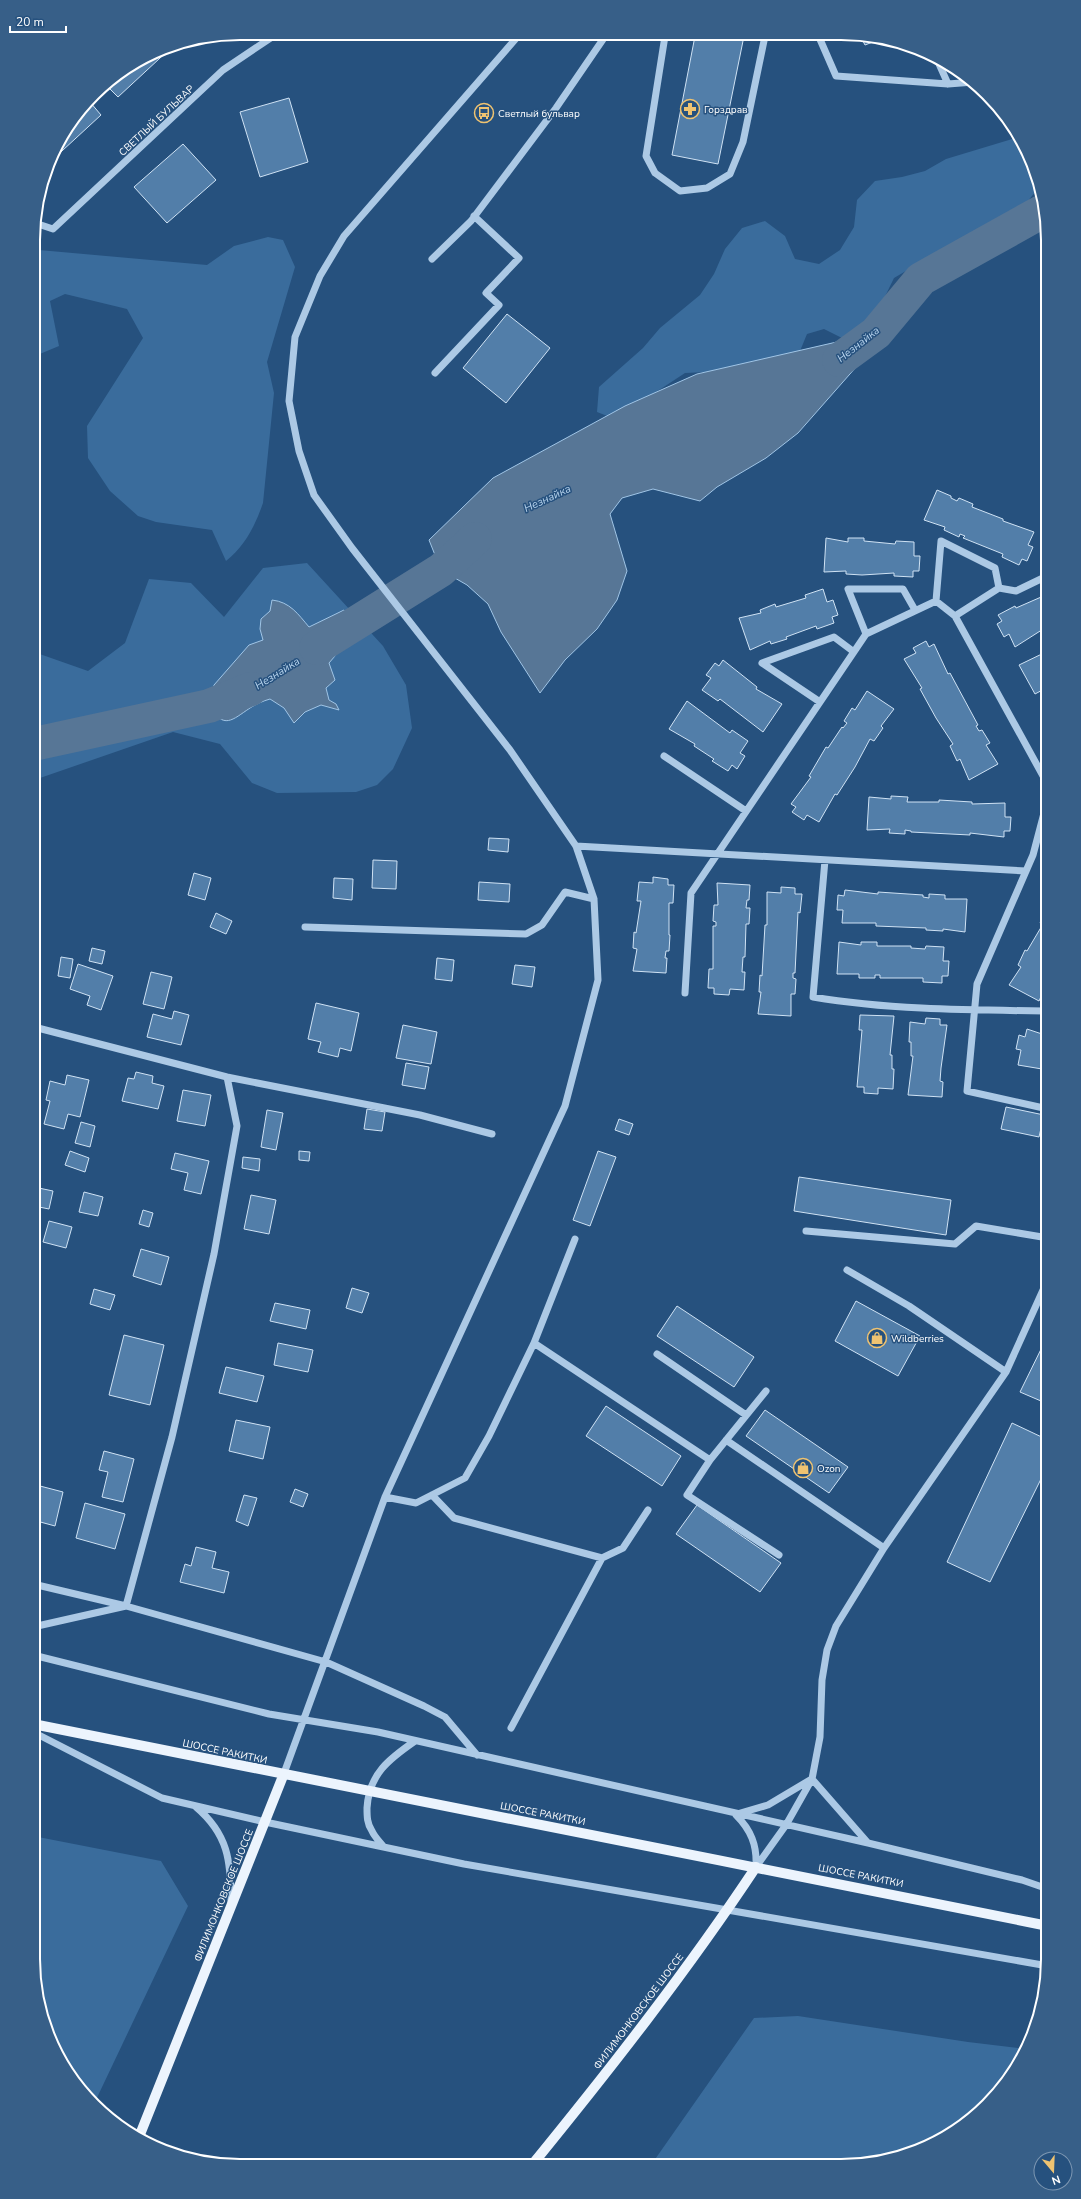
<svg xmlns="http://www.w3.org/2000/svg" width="1081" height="2199" viewBox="0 0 1081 2199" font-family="'Nunito Sans',sans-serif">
  <rect width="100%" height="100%" fill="#26517e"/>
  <path fill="#3a6c9c" d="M1019,137l18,37 1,8 -2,9 -13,16 -36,29 -59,22 -34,20 -19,39 -15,16 -18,5 -18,-9 -17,5 -14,34 -108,5 -70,46 -18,-7 2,-25 44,-39 17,-20 40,-33 14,-21 11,-25 17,-21 23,-7 20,15 10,23 24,5 21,-14 14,-23 3,-27 18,-19 27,-4 23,-6 21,-12z
    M268,237l15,3 12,27 -28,95 7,31 -11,110c-8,23 -18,43 -37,58l-14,-31 -56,-8 -18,-6 -28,-25 -22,-33 -1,-32 56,-88 -16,-29 -62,-15 -15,7 9,45 -24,10v-109l4,3 168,15 27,-19z
    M307,563l76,83 23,39 6,43 -19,41 -16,16 -21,7 -79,1 -25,-10 -32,-39 -47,-12 -133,46h-6v-126l54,19 37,-28 24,-64 42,4 33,34 39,-49z
    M33,1836l128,25 27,45 -94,198 -26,-30 -24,-49 -11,-66z
    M798,2016l170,26 58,7 -21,36 -49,46 -49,24 -66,11 -190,-1 103,-147z"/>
  <path fill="#577696" stroke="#a0c5e6" d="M876,333l-19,33 -59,67 -32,25 -49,29 -17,14 -47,-12 -31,9 -12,16 17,57 -10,29 -20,29 -32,31 -25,33 -39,-61 -13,-28 -21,-19 -26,-15 -12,-30 64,-62 132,-72 72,-32z
    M272,600c18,2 26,14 37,27l35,-17 13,15 -10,17 -18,21 6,17 -9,8 3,12 7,4 3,6 -18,-5 -16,7 -11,11 -10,-15 -14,-9c-7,2 -14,5 -20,9 -18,12 -26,22 -41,-2l5,-21 35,-40 14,-5 -3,-11 1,-10 9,-8z"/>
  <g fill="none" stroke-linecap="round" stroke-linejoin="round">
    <path stroke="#577696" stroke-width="34" d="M839,360l37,-27 45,-54 122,-68
      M316,648l125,-78 34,-31
      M34,744l175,-38 42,-17"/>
  </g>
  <path fill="#527ea9" stroke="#cfe2f4" d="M695,36h49l-26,128 -46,-9z
    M861,37h20l2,1 -18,7z
    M173,46l-55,51 -13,-13 56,-35z
    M289,98l19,64 -48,15 -20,-65z
    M90,102l11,13 -51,47 4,-14z
    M183,144l33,36 -49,43 -33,-36z
    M507,314l43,34 -44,55 -43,-35z
    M937,490l14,6v2l6,3 2,-3 14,6 -1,3 31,12v2l31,11 -6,13 5,2 -6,14 -5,-2 -3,6 -17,-8 1,-3 -40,-16 2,-2 -5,-2 -1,3 -15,-7 1,-3 -21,-7z
    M826,538l22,4v-4h16v3l31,3 1,-3 18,1v14h6l-1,15h-6v6l-19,-1v-3l-32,2 -16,-1v-3l-22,1z
    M823,589l4,13 6,-2 5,15 -6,2 2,6 -17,6 -1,-3 -30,11 1,2 -16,5 -1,-3 -20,9 -11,-32 22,-5 -1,-3 15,-6 1,3 30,-9 -1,-3z
    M1048,594v32l-33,21 -6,-13 -5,3 -7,-13 5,-3 -4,-6 17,-9 1,2z
    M926,641l3,6 5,-3 14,30 2,-1 28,52 -2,1 3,5 3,-1 8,13 -4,2 12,19 -29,16 -9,-21 -3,2 -7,-15 3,-2 -17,-26 -16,-29 2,-1 -18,-29 12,-6 -3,-5z
    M1048,651v36l-13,7 -16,-29z
    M723,660l34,27 -1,2 26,15 -19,28 -43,-33 -2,2 -16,-11 9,-12 -5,-3 9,-12 4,3z
    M867,691l27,18 -13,17 2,2 -9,13 -4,-2 -15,28 -18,28 -2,-1 -16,28 -12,-7 -3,5 -12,-8 4,-5 -5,-3 20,-27 -2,-1 17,-29 2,1 14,-21 1,1 4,-5 -3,-2 8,-13 3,2z
    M687,701l43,32 2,-3 16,11 -8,12 5,3 -8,13 -5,-4 -4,6 -16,-10 2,-2 -20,-13 1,-2 -26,-15z
    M891,796l17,1 -1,5h32v-2l33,2v2l33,-1v14h6l-1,14h-6v6l-34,-4v2l-59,-3v-1l-6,-1v4l-16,-1 1,-4 -23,1 2,-33 22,2z
    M489,838l20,1 -1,13 -20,-2z
    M373,860l24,1 -1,28 -24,-1z
    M194,873l17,5 -6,22 -17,-5z
    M653,877l15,2v6h6l-1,18h-4v32h1l-1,16h-3l-1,7h2l-1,15 -33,-2 4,-22 -4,-1 1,-16 2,1 5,-32h-4l2,-19 14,1z
    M334,878l19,1 -1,21 -19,-2z
    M479,882l31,2 -1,18 -31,-2z
    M717,883l33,2 -1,15h-2l-1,8h4l-1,16h-3l-1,33h-2l-1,15h3l-1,18 -14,-1 -1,6 -15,-1v-6h-6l1,-19h4v-43h3v-4l-3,-1 1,-16h4z
    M781,887l14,1v6h7l-2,19 -2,-1 -3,61h-2v5l3,1 -1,15h-4v22l-33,-2 3,-22h-2l1,-17 2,1 3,-51h2v-33l14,1z
    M845,890l33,4v-2l45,3v2l6,1v-4l16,1v4h22l-2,33 -22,-3v2l-17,-1v-2l-50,-2v-3h-34l1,-13h-6l1,-15 6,1z
    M1048,908v73l-9,20 -30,-16 12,-18 -3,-2 7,-15 2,1 16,-27 -3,-1z
    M216,913l16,8 -6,13 -16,-7z
    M839,942l22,3v-3h16v4h34v2l14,1 1,-3 18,1 -1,14h6l-1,15h-6v7l-19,-1v-4h-43v-3h-5v3h-16v-4h-22z
    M92,948l13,3 -3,13 -13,-3z
    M61,957l12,2 -3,19 -12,-2z
    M437,958l17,2 -2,21 -17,-2z
    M78,964l35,12 -12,34 -14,-5 3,-9 -20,-7z
    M515,965l20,2 -3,20 -20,-3z
    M151,972l21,5 -8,32 -21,-5z
    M316,1003l43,10 -8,38 -11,-3 -2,9 -20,-5 3,-10 -13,-3z
    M174,1011l15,4 -8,30 -34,-8 6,-23 19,5z
    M860,1015l34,1 -4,39h2v14h2l-1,20 -15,-1v6l-14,-1v-6h-7l5,-57h-3z
    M926,1018l14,1v6h7l-6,43 -1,13 3,1 -1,15 -34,-2 5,-39h-2v-14h-2l1,-20 15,2z
    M403,1025l34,7 -6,32 -35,-6z
    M1027,1029l21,7v34l-30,-5 3,-15 -5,-1 3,-14 6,2z
    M406,1063l23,4 -4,22 -23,-4z
    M136,1072l17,4 -1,7 12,3 -6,23 -36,-8 6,-23 6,1z
    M67,1075l22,5 -9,37 -12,-3 -4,15 -20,-5 6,-23 -4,-1 4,-19 15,4z
    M183,1090l28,5 -6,31 -28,-5z
    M1006,1107l38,8 -5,22 -38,-8z
    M367,1109l18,3 -3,19 -18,-2z
    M267,1110l16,3 -7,37 -15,-3z
    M619,1119l14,5 -4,11 -14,-5z
    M81,1122l14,4 -5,21 -15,-4z
    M70,1151l19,7 -4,14 -20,-7z
    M299,1151l11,1 -1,9 -10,-1z
    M598,1151l18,6 -26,69 -17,-6z
    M175,1153l34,8 -8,33 -17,-4 4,-17 -17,-4z
    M243,1157l17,2 -1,12 -17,-3z
    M799,1177l152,23 -5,35 -152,-24z
    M34,1187l19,4 -4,18 -15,-3z
    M84,1192l19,5 -5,19 -19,-4z
    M251,1195l25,5 -7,34 -25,-5z
    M143,1210l10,3 -4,14 -10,-3z
    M49,1221l23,6 -6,21 -23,-6z
    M141,1249l28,8 -8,28 -28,-9z
    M352,1288l17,5 -7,20 -16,-5z
    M94,1289l21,6 -5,15 -20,-6z
    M856,1301l64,35 -22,40 -63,-35z
    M275,1303l35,7 -4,19 -36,-8z
    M677,1306l77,51 -20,30 -77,-51z
    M124,1335l40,10 -14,60 -41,-10z
    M1048,1335v69l-28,-12z
    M34,1339l4,1 -3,15 -1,-1z
    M278,1343l35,7 -5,22 -34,-7z
    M226,1367l38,9 -7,26 -38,-9z
    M606,1406l75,50 -19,30 -76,-50z
    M765,1410l83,57 -19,26 -83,-57z
    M236,1420l34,7 -7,32 -34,-8z
    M1012,1423l36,17v40l-6,-3 -52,105 -43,-20z
    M34,1426l4,1 -4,20z
    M104,1451l30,8 -11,43 -21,-5 6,-25 -9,-2z
    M40,1486l23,6 -8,34 -22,-6z
    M295,1489l13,5 -5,13 -13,-5z
    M244,1495l13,3 -9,28 -12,-5z
    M85,1503l40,11 -10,35 -39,-11z
    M697,1505l84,58 -21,29 -84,-58z
    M196,1547l20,5 -4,16 17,4 -5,21 -44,-11 5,-18 6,2z"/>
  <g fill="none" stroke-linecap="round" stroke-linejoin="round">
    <path stroke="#acc9e5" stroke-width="7" d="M665,36l-19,120 9,17 25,18 27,-3 23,-14 13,-32 22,-106
      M819,37l17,39 112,8 26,-2
      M936,57l12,27
      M35,223l18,6 170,-159 55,-37
      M432,259l39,-38 85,-113 50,-73
      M435,373l64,-68 -13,-12 33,-35 -45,-42
      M999,588l17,3 29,-14 3,-4
      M936,601l5,-60 54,27 4,20 -44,28
      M866,634l-18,-45h55l12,21
      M820,702l-58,-39 72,-26 20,15
      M664,756l82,55
      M576,846l450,25
      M825,860l-12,137c77,13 157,13 235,14
      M305,927l221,7 16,-9 23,-33 29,7
      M685,993l6,-100 175,-259 70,-33 19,15 93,169
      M34,1027l193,50 193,38 72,19
      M1048,1109l-81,-18 10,-107 56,-129 15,-57
      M806,1231l149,13 21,-18 72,12
      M847,1270l62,36 97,66
      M534,1343l176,117
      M657,1354l89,61
      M766,1391l-56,69 -23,35 92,60
      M726,1440l158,108
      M432,1495l22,23 148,40 21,-10 25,-38
      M385,1497l31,6 49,-25 24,-42 45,-93 41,-104
      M33,1584l93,22 200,56 98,44 21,11 32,38
      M33,1627l93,-21 46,-169 42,-183 23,-128 -10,-49
      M33,1655l236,59 109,18 490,111 154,37 26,9
      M511,1728l91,-170
      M33,1732l129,66 103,24 199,42 584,102
      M283,1776l102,-279 180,-391 33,-126 -4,-81 -18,-53 -66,-96 -158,-202 -38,-53 -15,-44 -10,-50 6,-64 25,-61 24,-40 175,-201
      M812,1779l56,64
      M196,1807c32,27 35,54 35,94
      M737,1814l31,-9 42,-25
      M736,1815c15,15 21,30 20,51
      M383,1846c-4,-5 -9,-10 -11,-15 -5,-7 -5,-15 -5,-23 2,-34 22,-49 48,-67
      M756,1867l30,-42 26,-46 8,-42 2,-57 5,-30 9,-24 48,-78 122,-176 42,-93"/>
    <path stroke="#ecf4fd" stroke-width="10" d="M33,1724c338,70 677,133 1015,202
      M139,2137l144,-361
      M532,2165c79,-97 155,-194 224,-298"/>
  </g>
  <defs>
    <symbol id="pharmacy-ring" viewBox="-11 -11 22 22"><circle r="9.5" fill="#26517e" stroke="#efc371" stroke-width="1.5"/><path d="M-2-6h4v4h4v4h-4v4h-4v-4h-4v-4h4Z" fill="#efc371"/></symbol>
    <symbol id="bus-ring" viewBox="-11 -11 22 22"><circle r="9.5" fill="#26517e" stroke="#efc371" stroke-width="1.5"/><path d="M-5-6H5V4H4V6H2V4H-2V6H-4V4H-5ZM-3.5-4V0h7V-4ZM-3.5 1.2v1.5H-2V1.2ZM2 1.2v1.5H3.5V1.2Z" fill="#efc371"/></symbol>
    <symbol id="shop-ring" viewBox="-11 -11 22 22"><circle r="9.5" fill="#26517e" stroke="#efc371" stroke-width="1.5"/><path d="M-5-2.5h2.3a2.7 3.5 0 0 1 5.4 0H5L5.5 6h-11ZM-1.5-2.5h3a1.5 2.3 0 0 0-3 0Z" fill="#efc371"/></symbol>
  </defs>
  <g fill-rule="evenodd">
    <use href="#pharmacy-ring" x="679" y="98" width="22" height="22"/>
    <use href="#bus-ring" x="473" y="102" width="22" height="22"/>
    <use href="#shop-ring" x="866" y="1327" width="22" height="22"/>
    <use href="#shop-ring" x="792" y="1457" width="22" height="22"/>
  </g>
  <g text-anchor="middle" stroke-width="3" stroke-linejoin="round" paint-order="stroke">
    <g font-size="10" fill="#fff" stroke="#26517e" text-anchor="start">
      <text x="704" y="113">Горздрав</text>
      <text x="498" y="117">Светлый бульвар</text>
      <text x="891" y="1342">Wildberries</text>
      <text x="817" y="1472">Ozon</text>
    </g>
    <g font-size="10" fill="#fff" stroke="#26517e">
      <text transform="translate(156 120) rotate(-43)" y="4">СВЕТЛЫЙ БУЛЬВАР</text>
      <text transform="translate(225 1751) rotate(12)" y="4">ШОССЕ РАКИТКИ</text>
      <text transform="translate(543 1813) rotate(11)" y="4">ШОССЕ РАКИТКИ</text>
      <text transform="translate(861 1875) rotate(11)" y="4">ШОССЕ РАКИТКИ</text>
      <text transform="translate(223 1895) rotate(-68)" y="4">ФИЛИМОНКОВСКОЕ ШОССЕ</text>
      <text transform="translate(638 2011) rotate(-53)" y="4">ФИЛИМОНКОВСКОЕ ШОССЕ</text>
    </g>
    <g font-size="11" font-style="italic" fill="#b7d3ed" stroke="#26517e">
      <text transform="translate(858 344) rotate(-38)" y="4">Незнайка</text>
      <text transform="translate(547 498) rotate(-25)" y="4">Незнайка</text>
      <text transform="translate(277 673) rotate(-32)" y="4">Незнайка</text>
    </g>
  </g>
  <path d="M0 0H1081V2199H0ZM240 40H841A200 200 0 0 1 1041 240V1959A200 200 0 0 1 841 2159H240A200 200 0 0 1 40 1959V240A200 200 0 0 1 240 40Z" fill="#375f88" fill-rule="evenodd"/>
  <path fill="none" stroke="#fff" stroke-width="2" d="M240 40H841A200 200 0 0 1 1041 240V1959A200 200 0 0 1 841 2159H240A200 200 0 0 1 40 1959V240A200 200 0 0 1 240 40Z"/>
  <g transform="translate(1053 2171) rotate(161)"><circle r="19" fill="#26517e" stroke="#7d97b2"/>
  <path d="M0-3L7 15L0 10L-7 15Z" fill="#efc371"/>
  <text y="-6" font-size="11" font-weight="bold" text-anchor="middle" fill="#ffffff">N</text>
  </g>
  <path d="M10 26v6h56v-6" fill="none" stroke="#ffffff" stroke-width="2"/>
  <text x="16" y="26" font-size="12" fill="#ffffff" stroke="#26517e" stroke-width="3" paint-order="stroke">20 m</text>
</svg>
